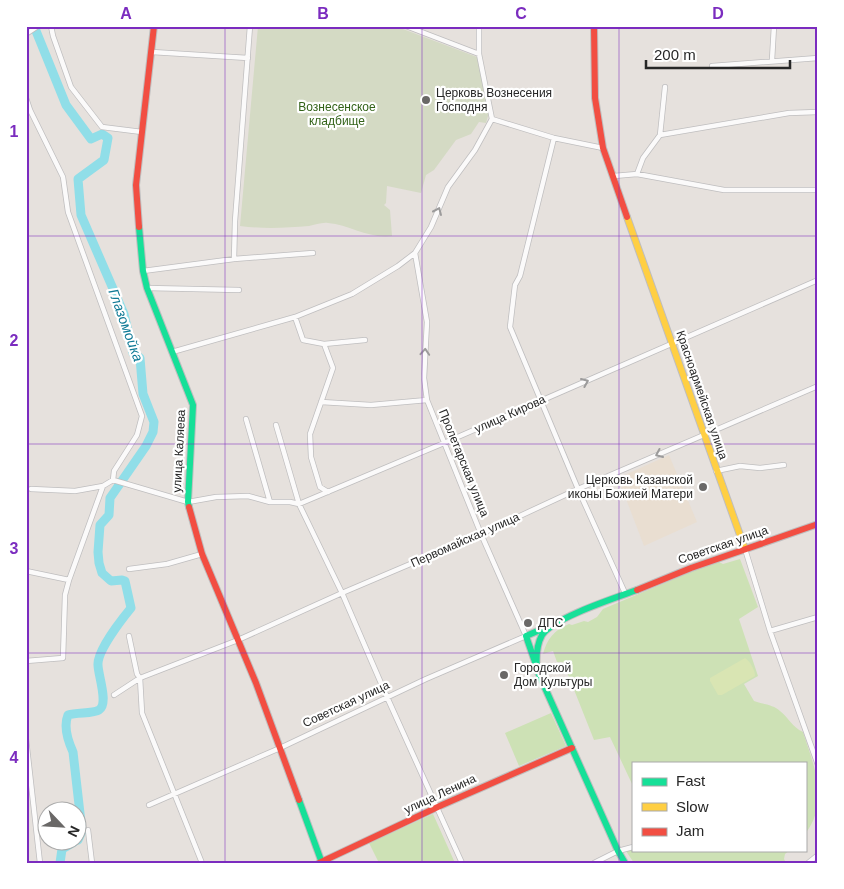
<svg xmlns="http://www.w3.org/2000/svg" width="844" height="889" viewBox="0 0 844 889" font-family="Helvetica,sans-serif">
  <rect width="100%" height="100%" fill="#e6e1dd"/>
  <path fill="#e9ded1" d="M669,455l28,67 -53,24 -26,-68z"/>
  <path fill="#cde1b5" d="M740,559l18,48 -19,12 19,57 -14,8 10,17c8,3 20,4 26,10 9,7 12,16 23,21 11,34 27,70 2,102v-71h-172v23l-23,-49 -16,3 -31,-78h-6l-4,-11 -10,3c4,-15 11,-24 26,-30l3,1 12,-4 4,1 9,-5 6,-8 114,-48 6,3z
    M551,713l15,33 -47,20 -14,-33z
    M433,814l22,49h-76l-10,-20z
    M633,848v2h157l-5,4 -1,5 2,4h-152l-8,-12z"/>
  <path fill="#d4dac4" d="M258,26h137l82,31 12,55 -3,11 -7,-1 -8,12 -15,6 -22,30 -8,5 -5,18 -34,-7 -1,17 -2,2 6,5 2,26c-23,3 -42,-11 -64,-13 -6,-1 -13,2 -19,3 -23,2 -46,3 -69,0z"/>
  <path fill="#d9e5b3" d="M745,658c5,3 10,12 10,18l-33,19h-4l-8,-14v-3z"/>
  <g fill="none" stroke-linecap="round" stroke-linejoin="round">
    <path stroke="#90dee8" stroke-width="9" d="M34,26l32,79 25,34 11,-5 6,4 -4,22 -26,19 3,36 43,99 9,39 7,5 3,36 11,28 -1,10 -7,14 -36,52 -1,17 -9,10 -2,27 1,11 3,10 9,8 11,-1 3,1 6,27c-9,11 -34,43 -33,57 0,10 11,39 1,45 -6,4 -22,2 -31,5 -5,12 0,26 5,37l9,79 -4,9
      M60,863l2,-14 12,-7"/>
    <defs>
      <path id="street" d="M51,26l2,10 18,51 31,40 40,5
        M406,26l73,28
        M479,26v28l13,65
        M26,34l12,-8
        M152,52l96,6
        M772,60l2,-34
        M712,66l106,-8
        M26,98l4,12 33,67 5,35 74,204 -5,19 -23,36 -1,9 -10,6 -34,94 -4,15 -2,63 -37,3
        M492,119l62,19 49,10
        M660,135l5,-48
        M554,138l-34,138 -5,9 -5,42 68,162 47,104
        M637,174l6,-16 17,-23 129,-22 29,-1
        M614,176l23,-2 87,16h94
        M234,259l1,-38 15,-195
        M143,271l91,-12 79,-6
        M147,288l92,2
        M295,317l8,23 21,4 9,24 -23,66 1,23 9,30 8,5
        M324,344l41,-4
        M172,352l123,-35 57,-23 46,-28 17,-13 16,-26 17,-40 27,-37 17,-31
        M321,402l50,3 56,-5
        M246,419l24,83
        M276,425l23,79 43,89 45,104 75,166
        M716,471l24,-5 20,2 24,-3
        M113,480l75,22 28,-5 32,-1 22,6h20l9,2 145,-61 374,-163
        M31,489l44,2 28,-5
        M745,549l25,82 48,134
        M129,569l38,-5 35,-10
        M26,571l43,9
        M770,631l48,-14
        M129,636l8,38 3,4 2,35 60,150
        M114,695l26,-17 98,-38 104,-47 139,-59 97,-45 240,-103
        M26,739l14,124
        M149,805l131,-57 146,-69 100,-43 -45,-102 -54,-134 -3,-22 3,-56 -12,-69
        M88,830l4,33
        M594,863l24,-12 15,-4
        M808,863l10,-8"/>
      <path id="fast" d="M139,227l4,44 4,17 46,117 -5,97 1,5
        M535,662l-9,-26 23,-10
        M299,800l23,63
        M625,863l-7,-12 -81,-181c-1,-11 -1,-24 5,-35 11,-17 73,-37 95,-45"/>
      <path id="slow" d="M627,217l118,332"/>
      <path id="jam" d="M594,26l1,72 8,50 24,69
        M139,227l-3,-42 18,-159
        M189,507l13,47 54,129 43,117
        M637,590l54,-22 127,-44
        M319,863l123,-58 130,-57"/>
    </defs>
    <use href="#street" stroke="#bfbebf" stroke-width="6"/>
    <use href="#fast" stroke="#bfbebf" stroke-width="8"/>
    <use href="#slow" stroke="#bfbebf" stroke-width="8"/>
    <use href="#jam" stroke="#bfbebf" stroke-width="8"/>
    <use href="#street" stroke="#fbfafa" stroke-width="4.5"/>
    <use href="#fast" stroke="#16e098" stroke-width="6"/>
    <use href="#slow" stroke="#ffcf43" stroke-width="6"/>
    <use href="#jam" stroke="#f24e42" stroke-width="6"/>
  </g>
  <defs><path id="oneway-chevron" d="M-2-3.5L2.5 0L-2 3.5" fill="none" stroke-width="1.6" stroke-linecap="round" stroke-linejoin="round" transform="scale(1.25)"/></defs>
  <g stroke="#9c9b9b">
    <use href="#oneway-chevron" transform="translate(438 211) rotate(-66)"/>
    <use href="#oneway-chevron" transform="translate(425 352) rotate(-86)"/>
    <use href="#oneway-chevron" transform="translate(585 382) rotate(-23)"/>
    <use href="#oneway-chevron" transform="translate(659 454) rotate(156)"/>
  </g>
  <path fill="none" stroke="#7b2cbf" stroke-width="1" stroke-opacity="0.55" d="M225,26v837M422,26v837M619,26v837M26,236h792M26,444h792M26,653h792"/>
  <g fill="#6a6867" stroke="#fff" stroke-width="2">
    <circle cx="426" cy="100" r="5"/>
    <circle cx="703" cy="487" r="5"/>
    <circle cx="528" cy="623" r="5"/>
    <circle cx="504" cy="675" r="5"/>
  </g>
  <g text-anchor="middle" stroke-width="4.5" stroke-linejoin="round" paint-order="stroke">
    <g font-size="12" fill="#272727" stroke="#fff" text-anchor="start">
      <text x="436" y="97">Церковь Вознесения<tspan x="436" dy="14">Господня</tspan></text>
      <text x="693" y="484" text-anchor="end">Церковь Казанской<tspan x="693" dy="14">иконы Божией Матери</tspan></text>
      <text x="538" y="627">ДПС</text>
      <text x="514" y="672">Городской<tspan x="514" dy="14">Дом Культуры</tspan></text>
    </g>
    <g font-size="12" fill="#336319" stroke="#fff">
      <text x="337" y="111">Вознесенское<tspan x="337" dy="14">кладбище</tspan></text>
    </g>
    <g font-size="12" fill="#272727" stroke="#fff">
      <text transform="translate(702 395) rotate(71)" y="4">Красноармейская улица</text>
      <text transform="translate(510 414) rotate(-24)" y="4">улица Кирова</text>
      <text transform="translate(179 451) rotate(-87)" y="4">улица Каляева</text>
      <text transform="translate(464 463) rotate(68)" y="4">Пролетарская улица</text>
      <text transform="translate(465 540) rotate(-24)" y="4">Первомайская улица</text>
      <text transform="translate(723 545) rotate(-19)" y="4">Советская улица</text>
      <text transform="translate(346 704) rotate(-25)" y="4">Советская улица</text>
      <text transform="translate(440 794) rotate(-25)" y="4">улица Ленина</text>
    </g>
    <g font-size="14" font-style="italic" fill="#0e7995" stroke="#fff">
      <text transform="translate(126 325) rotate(70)" y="5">Глазомойка</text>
    </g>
  </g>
  <rect width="844" height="889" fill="none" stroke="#ffffff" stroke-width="55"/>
  <rect x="632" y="762" width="175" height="90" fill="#ffffff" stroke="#a9a9a9"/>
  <rect x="642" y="778" width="25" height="8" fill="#16e098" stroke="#a9a9a9"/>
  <text x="676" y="786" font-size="15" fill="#272727">Fast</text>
  <rect x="642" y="803" width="25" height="8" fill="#ffcf43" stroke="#a9a9a9"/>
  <text x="676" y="812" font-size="15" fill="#272727">Slow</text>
  <rect x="642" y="828" width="25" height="8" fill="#f24e42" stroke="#a9a9a9"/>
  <text x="676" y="836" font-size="15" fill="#272727">Jam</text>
  <g transform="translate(62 826) rotate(115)"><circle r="24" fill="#ffffff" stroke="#a9a9a9"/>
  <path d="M0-4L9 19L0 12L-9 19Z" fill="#6a6867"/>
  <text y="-8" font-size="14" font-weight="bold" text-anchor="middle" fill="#272727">N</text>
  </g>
  <path d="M646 60v8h144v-8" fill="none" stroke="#272727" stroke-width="2.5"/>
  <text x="654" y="60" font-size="15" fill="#272727" stroke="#ffffff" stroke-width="4" paint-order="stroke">200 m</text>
  <rect x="28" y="28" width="788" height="834" fill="none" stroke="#7b2cbf" stroke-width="2"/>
  <g font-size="16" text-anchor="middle" font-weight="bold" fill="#7b2cbf">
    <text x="126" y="19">A</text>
    <text x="323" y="19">B</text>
    <text x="521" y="19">C</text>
    <text x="718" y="19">D</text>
    <text x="14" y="137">1</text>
    <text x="14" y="346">2</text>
    <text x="14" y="554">3</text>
    <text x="14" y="763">4</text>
  </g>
</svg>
